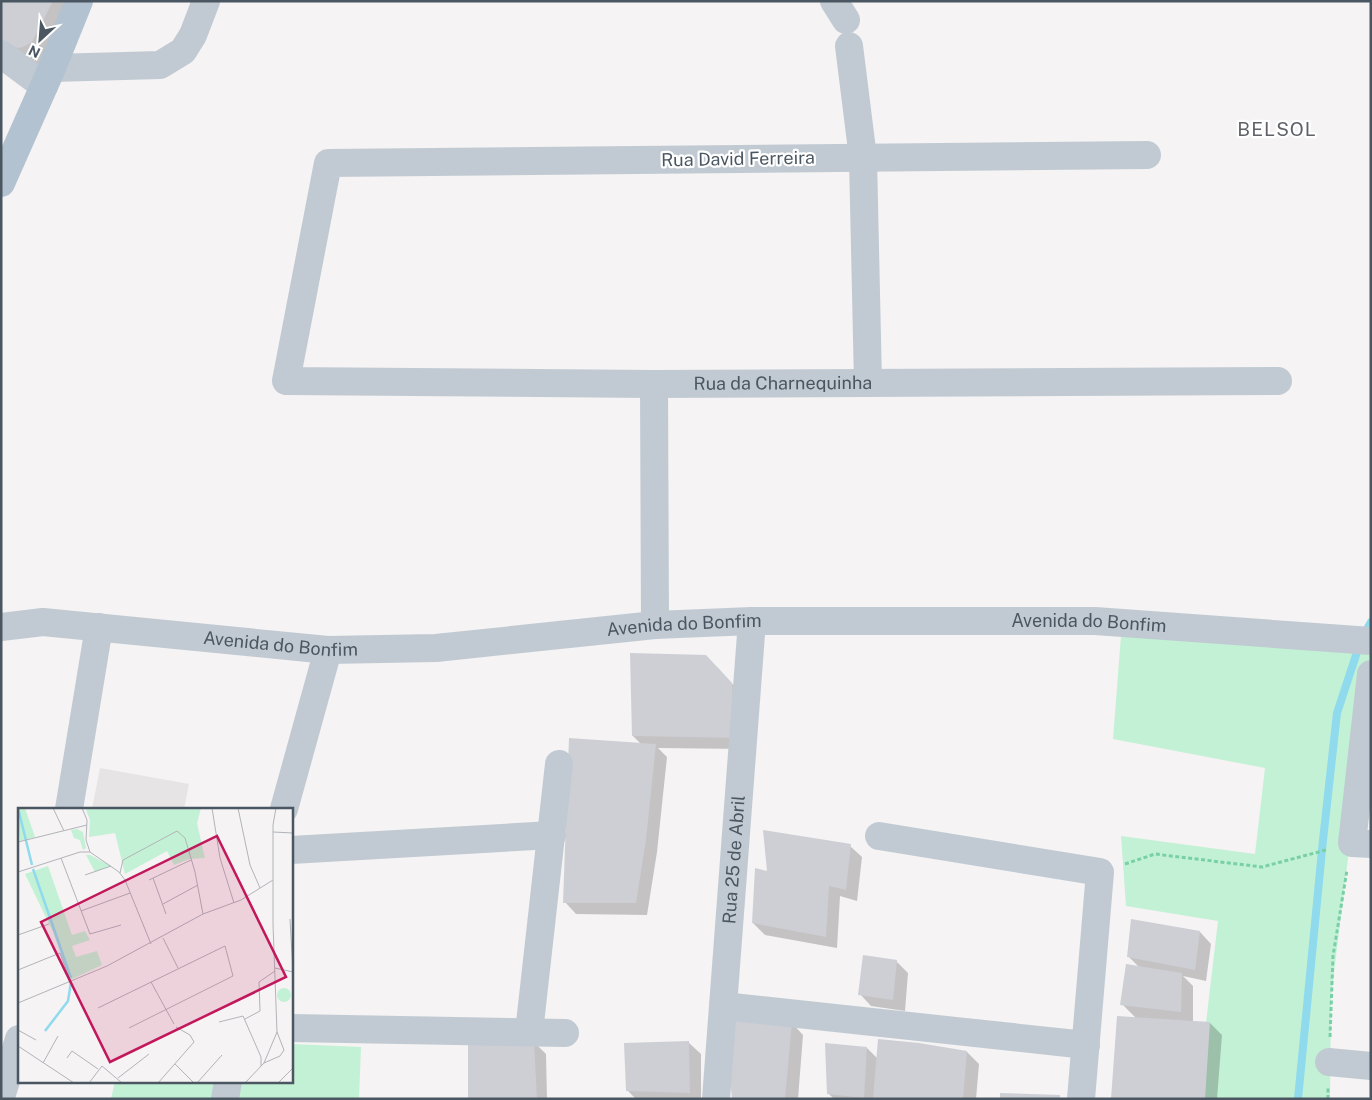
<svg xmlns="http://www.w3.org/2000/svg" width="1372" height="1100" viewBox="0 0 1372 1100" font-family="'Public Sans',sans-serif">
  <rect width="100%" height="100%" fill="#f5f3f3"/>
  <path fill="#e6e4e5" d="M100,768l89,16 -5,25h-92z"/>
  <path fill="#c3f1d5" d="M1121,636l250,5v30l-40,326 -1,102h-133l21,-178 -92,-15 -5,-70 134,18 10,-86 -152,-29z
    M291,1044l70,3 -2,52h-248l4,-18h176z"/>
  <path fill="#0003" d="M1,1h77l-37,63 -5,1 -35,-23z
    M718,668l25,28 3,53 -88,-1 9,9 -10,95 -10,63 -71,-1 -11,-12 77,-157 -9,-9z
    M850,846l12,11 -5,44 -17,-5 -3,52 -72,-13 -12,-12 15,-51z
    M1200,932l11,12 -5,37 -23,-5 10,10v36l17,1 12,12 -5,64h-105l24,-81 -14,-14 18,-36 -11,-11z
    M896,961l12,12 -3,38 -34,-5 -11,-12z
    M792,1023l11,12 -5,64h-65z
    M534,1042l12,12 1,45h-78z
    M689,1043l12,11v45h-65l-9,-9z
    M867,1048l11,11 89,-7 12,12 -3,35h-142l-6,-6z"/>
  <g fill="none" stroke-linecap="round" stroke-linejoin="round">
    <path stroke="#90daee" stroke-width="8" d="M1363,636l8,-14
      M1298,1099l25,-259 14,-127 22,-67"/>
  </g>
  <path fill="#cdcfd5" d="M1,1h52l-21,41 -9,5 -5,1 -8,-2 -9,-7z
    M630,653l76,2 26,28 3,55 -103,-2z
    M569,738l87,6 -10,96 -10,63h-73z
    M763,830l88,14 -5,46 -17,-4 -3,51 -74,-14 3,-55 12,3z
    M1131,919l69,12 -5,39 -68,-13z
    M863,955l34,5 -4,40 -35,-5z
    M1126,964l56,9 -1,39 -61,-7z
    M731,1015l61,7 -7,77h-53l-3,-32z
    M1117,1016l93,6 -5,77h-94z
    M468,1039l66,2 3,58h-69z
    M878,1039l41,4 48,8 -4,48h-90z
    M689,1041l1,52 -64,-2 -2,-48z
    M825,1043l42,4 -3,51 -37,-4z
    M1000,1093l60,2v4h-60z"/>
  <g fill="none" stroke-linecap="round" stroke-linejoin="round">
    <path stroke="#7ad0a6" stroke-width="3" stroke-dasharray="4 2.5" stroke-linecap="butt" d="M1125,864l30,-10 107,13 64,-17
      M1330,1037l3,-81 14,-86
      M1328,1099v-11"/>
    <g stroke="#c1cad2" stroke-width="28">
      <path d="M834,1l12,19"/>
      <path d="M849,46l14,112 5,225"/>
      <path d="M1,54l43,32"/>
      <path d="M52,68l108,-3 23,-14 10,-16 13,-34"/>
      <path id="s1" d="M1147,155l-819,8 -42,218 368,3 624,-3"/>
      <path d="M654,384l1,241"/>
      <path id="s2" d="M1,627l42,-5 285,28 108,-2 219,-23 97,-4h343l276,20"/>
      <path d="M1371,674l-19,169 19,1"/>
      <path d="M69,809l30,-182"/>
      <path d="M284,809l44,-159"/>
      <path d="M879,836l221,36 -19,227"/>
      <path d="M291,850l261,-15"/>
      <path d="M723,1006l363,39"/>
      <path d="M291,1028l274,5"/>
      <path d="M529,1032l30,-268"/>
      <path d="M1329,1062l42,4"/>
      <path d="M1,1097l18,-58"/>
      <path d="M225,1099l3,-18"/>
      <path id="s3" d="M716,1099l36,-478"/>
    </g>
    <path stroke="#b3c2d1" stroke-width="28" d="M1,183l51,-115 27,-67"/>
  </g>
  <g text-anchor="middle" stroke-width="4.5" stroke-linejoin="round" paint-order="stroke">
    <g font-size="18" fill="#4a5661" stroke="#fff">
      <text transform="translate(738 159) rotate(-1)" y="6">Rua David Ferreira</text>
      <text dy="6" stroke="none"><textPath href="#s1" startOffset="1538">Rua da Charnequinha</textPath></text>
      <text dy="6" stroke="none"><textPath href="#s2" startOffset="1091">Avenida do Bonfim</textPath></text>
      <text dy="6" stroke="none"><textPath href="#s2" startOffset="686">Avenida do Bonfim</textPath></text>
      <text dy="6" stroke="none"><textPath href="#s2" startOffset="281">Avenida do Bonfim</textPath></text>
      <text dy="6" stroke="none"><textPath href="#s3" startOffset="240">Rua 25 de Abril</textPath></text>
    </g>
    <g font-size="19" letter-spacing="1" fill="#5f6368" stroke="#fff">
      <text x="1277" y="136">BELSOL</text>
    </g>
  </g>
  <g transform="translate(18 808)">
    <rect width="275" height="275" fill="#f5f3f3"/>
    <path d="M0,0h7l10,29 -15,4zM72,0h111l-4,15 8,35 -16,1 -15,6 -7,-14 -42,23 -10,-41 -26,4 1,-17 -4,-10zM59,21l6,3 3,16 -3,2 -3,-10 -6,-2 -3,-8zM68,47h4l21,11 -16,6zM30,58l24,69 13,-4 5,9 -18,6 4,11 21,-6 5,14 -32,15 -17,-48 -28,-58zM259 187a7 7 0 1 1 14 0a7 7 0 1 1-14 0Z" fill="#c3f1d5"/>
    <path fill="none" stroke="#90daee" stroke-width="2.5" d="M0,0l14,57M15,61l38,109M27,223l23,-30 3,-19"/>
    <path fill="none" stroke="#b1b4b9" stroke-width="1" d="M35,0l11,23M64,0l5,12 -1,20 4,12M194,0l8,50 14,45M220,0l12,57 10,23M255,24l20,1M0,34l69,-17M43,50l29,76 31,-9M0,64l62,-20h10l29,20 6,8 26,64M102,65l3,-13 54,-29 8,7 10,34 8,42M67,67l26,-9M135,70l13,36M131,72l42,-20M145,96l35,-19M63,103l49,-18M272,111l3,53M0,127l31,-11M145,130l15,30M257,160l18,4M0,162l42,-17 10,27M133,174l23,42M0,195l89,-37 96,-52 38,-14 32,-20M80,200l127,-62 8,30 -104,52M227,211l15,-8 -1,-29 16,-11M201,214l24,-6 18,41v9M0,222l18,10M0,238l56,37M49,250l5,-7 26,18M25,255l15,-27M246,255l16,-7 4,-6 -7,-18 -4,-108v-99l3,-17M157,256l19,19M100,270l31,-24M71,275l13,-17 20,17M140,275l36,-41 -4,-7 -14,-8M179,275l25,-28M227,275l19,-20 13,-31M260,275l15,-15"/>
    <path fill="#c2185b" fill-opacity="0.15" stroke="#c2185b" stroke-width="2.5" d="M199,28l69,141 -176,85 -69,-140z"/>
    <rect width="275" height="275" fill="none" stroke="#4a5661" stroke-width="2.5"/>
  </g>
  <rect width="1372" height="1100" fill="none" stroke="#4a5661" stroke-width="5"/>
  <g transform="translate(40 40) rotate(206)" stroke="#ffffff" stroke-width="4" paint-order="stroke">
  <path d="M0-4L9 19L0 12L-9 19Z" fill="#4a5661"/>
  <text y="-8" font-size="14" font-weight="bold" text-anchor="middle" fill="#4a5661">N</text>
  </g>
</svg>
